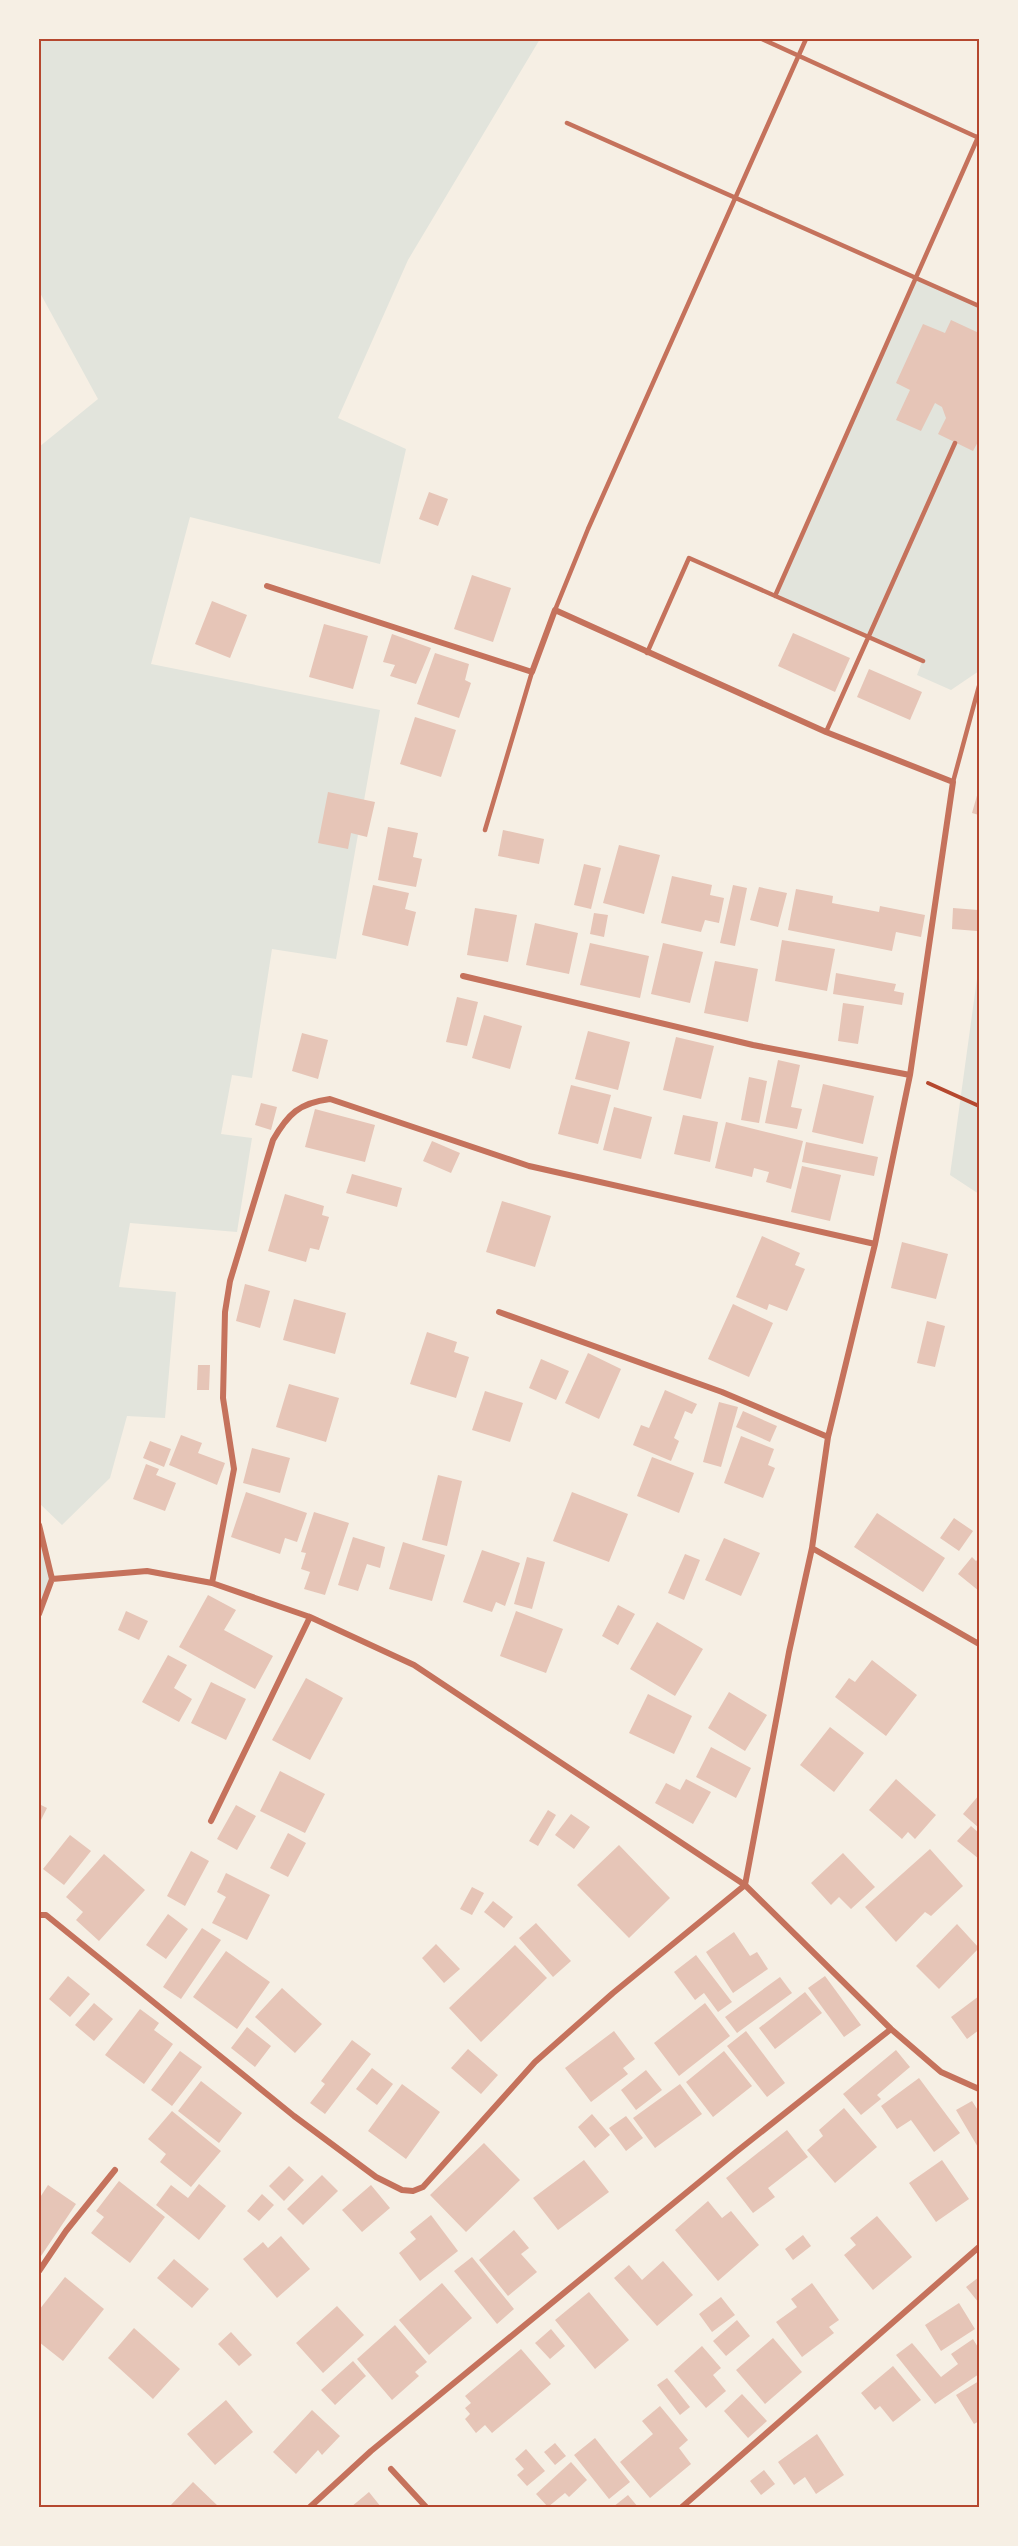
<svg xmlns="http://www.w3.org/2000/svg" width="1018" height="2546" viewBox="0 0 1018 2546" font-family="Commissioner,sans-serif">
  <rect width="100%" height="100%" fill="#f6efe4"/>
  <path fill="#e2e4dc" d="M39,39h501l-132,221 -70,158 68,31 -26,115 -190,-47 -39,147 229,46 -44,249 -64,-10 -20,129 -20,-3 -11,59 31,4 -15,94 -107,-9 -11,64 57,5 -11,126 -38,-2 -17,62 -48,47 -23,-22v-1056l59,-48 -59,-108z
    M916,278l63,28v365l-28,19 -34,-15 5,-13 -147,-66z
    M979,964v230l-29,-19z
    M39,1525l13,54 -13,35z"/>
  <path fill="#e6c5b7" d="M951,320l28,13v107l-6,11 -35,-17 8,-16 -4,-11 -7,-4 -14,28 -25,-11 14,-30 -14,-7 27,-59 22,9z
    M429,492l19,7 -10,27 -19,-7z
    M472,575l39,13 -18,54 -39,-13z
    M212,601l35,14 -17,43 -35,-14z
    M324,624l44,12 -15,53 -44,-12z
    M793,633l57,25 -15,34 -57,-26z
    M392,634l39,14 -15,36 -26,-8 5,-11 -12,-3z
    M435,653l34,11 -4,16 6,3 -12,35 -42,-14z
    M869,669l53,23 -12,28 -53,-23z
    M415,717l41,13 -15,47 -41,-13z
    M328,792l47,10 -8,35 -16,-4 -3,16 -30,-6z
    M978,792h1v23l-7,-2z
    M388,827l30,6 -5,24 9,2 -6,28 -38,-7z
    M503,830l41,9 -5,25 -41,-8z
    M619,845l41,10 -16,59 -41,-11z
    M584,864l17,4 -10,41 -17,-4z
    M672,876l40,9 -2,10 14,3 -5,25 -14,-3 -4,12 -40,-9z
    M373,885l36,8 -4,16 11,3 -8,34 -46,-11z
    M733,885l14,3 -12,58 -15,-3z
    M759,887l28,6 -9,34 -28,-7z
    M796,889l37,7 -1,7 47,9 1,-6 45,9 -4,22 -25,-5 -4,19 -104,-21z
    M475,908l42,7 -9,47 -41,-7z
    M953,908l25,2 -1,21 -25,-2z
    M594,913l14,2 -4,22 -14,-3z
    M535,923l43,10 -9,41 -43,-9z
    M782,940l53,9 -8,42 -52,-10z
    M590,943l59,13 -9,42 -60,-13z
    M663,943l40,9 -13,51 -39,-9z
    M715,961l43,8 -10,53 -44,-9z
    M836,973l60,11 -2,7 10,2 -2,12 -69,-11z
    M457,997l21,5 -11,44 -21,-4z
    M843,1003l21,3 -6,38 -20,-3z
    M484,1015l38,11 -12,43 -38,-11z
    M588,1031l42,11 -12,48 -43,-11z
    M302,1033l26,7 -10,39 -26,-8z
    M676,1037l38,9 -13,53 -38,-9z
    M778,1060l22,5 -9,42 11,2 -5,20 -32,-6z
    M749,1077l18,4 -8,42 -18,-3z
    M823,1084l51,12 -11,48 -51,-12z
    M571,1085l40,10 -13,49 -40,-10z
    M261,1103l16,4 -6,23 -16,-5z
    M614,1107l38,10 -11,42 -38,-9z
    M315,1109l60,16 -10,37 -60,-15z
    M683,1115l35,7 -8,40 -36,-8z
    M726,1122l77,19 -12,48 -25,-7 3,-10 -15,-4 -2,9 -37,-9z
    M432,1141l28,12 -9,20 -28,-12z
    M806,1142l72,15 -4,19 -72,-14z
    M802,1166l39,9 -11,46 -39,-9z
    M352,1174l50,14 -5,19 -51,-14z
    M285,1194l39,12 -2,9 7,2 -10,33 -9,-2 -4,14 -38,-11z
    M502,1201l49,15 -16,51 -49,-15z
    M762,1236l38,17 -5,12 10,4 -18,42 -18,-7 -2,6 -31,-13z
    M902,1242l46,12 -12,45 -45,-11z
    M245,1284l25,7 -10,37 -24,-7z
    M294,1299l52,14 -11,41 -52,-14z
    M733,1304l40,19 -24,54 -41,-18z
    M927,1321l18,5 -10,41 -18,-4z
    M427,1332l30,10 -3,10 15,5 -13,41 -46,-14z
    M588,1353l33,16 -22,50 -34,-16z
    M541,1359l28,12 -13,29 -27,-12z
    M198,1365h12l-1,25h-12z
    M289,1384l50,14 -13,44 -50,-15z
    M665,1390l32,14 -5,10 -7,-3 -11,27 5,3 -8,20 -38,-16 8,-20 8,3z
    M485,1391l38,12 -13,39 -38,-12z
    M719,1402l19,5 -17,60 -18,-5z
    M743,1411l34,15 -7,16 -34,-15z
    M181,1435l21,8 -4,10 27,10 -8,22 -48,-20z
    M741,1436l33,13 -6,16 7,3 -12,30 -39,-15z
    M150,1441l21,8 -7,18 -21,-9z
    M252,1448l38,10 -10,35 -37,-10z
    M652,1457l42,16 -15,40 -42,-17z
    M146,1464l13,5 -3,6 20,8 -11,28 -32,-12z
    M438,1475l24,6 -15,65 -25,-6z
    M246,1492l61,21 -10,29 -12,-4 -5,16 -49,-17z
    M572,1492l56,22 -19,48 -56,-21z
    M314,1512l35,11 -24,72 -21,-6 6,-17 -9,-3 5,-16 -5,-1z
    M877,1513l68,45 -22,34 -69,-45z
    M954,1518l19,13 -14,20 -19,-13z
    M353,1537l32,10 -5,21 -13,-4 -9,27 -20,-6z
    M724,1538l36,15 -19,43 -36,-16z
    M403,1542l42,13 -13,46 -43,-12z
    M482,1550l38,13 -15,43 -9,-4 -4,10 -29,-10z
    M685,1554l15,6 -16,40 -16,-7z
    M527,1557l18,5 -13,47 -18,-5z
    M972,1557l4,4 3,-3v33l-21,-17z
    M208,1595l28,15 -12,20 49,26 -18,33 -76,-42z
    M618,1605l17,9 -17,31 -16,-9z
    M126,1611l22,10 -9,19 -21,-10z
    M516,1611l47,18 -17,44 -46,-17z
    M657,1622l46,27 -28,47 -45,-27z
    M168,1655l19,10 -13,23 18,11 -13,23 -37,-20z
    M872,1660l45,35 -31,41 -51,-39 14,-19 6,4z
    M306,1678l37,20 -33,62 -38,-20z
    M211,1682l35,17 -20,41 -35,-17z
    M729,1692l38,23 -22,36 -37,-23z
    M648,1694l44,22 -18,38 -45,-21z
    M830,1727l34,26 -30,39 -34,-27z
    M711,1747l40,21 -15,30 -40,-21z
    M280,1771l45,23 -20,39 -45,-22z
    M686,1779l25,13 -18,32 -38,-21 11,-20 14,7z
    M896,1779l40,36 -21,24 -7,-7 -6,7 -33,-29z
    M979,1795v33l-16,-14z
    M39,1804l8,4 -8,16z
    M236,1805l20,11 -19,34 -20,-11z
    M548,1810l8,5 -18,31 -9,-5z
    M571,1814l19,13 -16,22 -19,-14z
    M971,1826l8,7v26l-22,-18z
    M288,1833l18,10 -18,34 -18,-9z
    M70,1835l21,16 -27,34 -21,-16z
    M619,1845l51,53 -41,40 -52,-53z
    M930,1849l33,37 -32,30 -6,-4 -29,30 -31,-35z
    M191,1851l18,10 -24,45 -18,-10z
    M843,1853l32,34 -24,22 -12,-12 -8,8 -20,-22z
    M104,1854l41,36 -46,51 -23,-21 7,-8 -17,-15z
    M226,1873l44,22 -23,45 -35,-17 14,-26 -9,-5z
    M472,1887l12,6 -12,22 -12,-6z
    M493,1901l20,16 -9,11 -20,-16z
    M168,1914l20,15 -22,30 -20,-14z
    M536,1923l35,38 -18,16 -34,-39z
    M957,1924l22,24 -40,41 -23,-23z
    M202,1928l19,12 -40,59 -18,-12z
    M734,1932l16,24 7,-4 11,17 -35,24 -27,-41z
    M436,1944l24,25 -16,14 -22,-25z
    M515,1945l32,33 -66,64 -32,-34z
    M226,1951l44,31 -33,47 -44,-32z
    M696,1955l36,47 -14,10 -14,-19 -9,7 -21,-28z
    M68,1976l22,18 -20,23 -21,-18z
    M825,1976l36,49 -17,12 -36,-49z
    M780,1977l12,16 -55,40 -12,-16z
    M282,1988l40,36 -27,29 -40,-36z
    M805,1992l17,21 -47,36 -16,-21z
    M979,1996v34l-12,9 -16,-22z
    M94,2003l19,16 -19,22 -19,-16z
    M705,2003l25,33 -51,40 -25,-33z
    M140,2009l19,14 -5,7 19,14 -29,40 -39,-29z
    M247,2027l24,19 -16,21 -24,-19z
    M614,2031l21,28 -12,9 5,6 -37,28 -26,-34z
    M746,2031l39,52 -18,14 -40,-51z
    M352,2040l19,14 -46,60 -15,-11 15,-19 -4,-3z
    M468,2049l30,26 -17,19 -30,-26z
    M896,2050l14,17 -33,28 4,4 -20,16 -18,-21z
    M180,2051l22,16 -30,39 -21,-16z
    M724,2051l28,35 -39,31 -27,-35z
    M372,2068l21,16 -16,21 -21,-16z
    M646,2070l16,20 -26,20 -15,-20z
    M919,2078l41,55 -26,19 -23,-32 -14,9 -16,-23z
    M201,2081l41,32 -23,30 -41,-32z
    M402,2084l38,28 -34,47 -38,-28z
    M680,2084l22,30 -47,34 -22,-30z
    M972,2101l7,11v37l-23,-39z
    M844,2108l33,39 -42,36 -28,-33 16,-14 -4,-6z
    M172,2111l49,40 -30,36 -31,-25 6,-8 -18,-15z
    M592,2114l18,21 -15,13 -17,-21z
    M626,2116l17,22 -17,13 -17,-23z
    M787,2130l21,27 -40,31 7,9 -22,16 -27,-35z
    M484,2143l36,37 -54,52 -36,-37z
    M584,2160l25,32 -51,38 -25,-32z
    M942,2160l27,39 -33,23 -27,-39z
    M289,2166l15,14 -20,21 -15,-15z
    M322,2175l16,16 -35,34 -16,-16z
    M119,2181l46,36 -35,46 -39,-30 13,-16 -8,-6z
    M199,2184l27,22 -27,34 -43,-35 15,-20 17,13z
    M48,2185l28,19 -37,55v-60z
    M371,2185l19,23 -28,24 -20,-22z
    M262,2194l12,11 -15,16 -12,-10z
    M708,2201l14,17 9,-7 28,34 -41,36 -43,-51z
    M431,2215l27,36 -38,30 -21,-28 17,-14 -6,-7z
    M877,2216l35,41 -39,33 -29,-35 12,-10 -6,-7z
    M514,2230l15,18 -8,6 16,18 -29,24 -29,-36z
    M803,2235l8,11 -18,14 -8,-11z
    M281,2236l29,33 -33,29 -34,-39 20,-17 5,6z
    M472,2257l42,52 -17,15 -43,-53z
    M174,2259l35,30 -17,19 -35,-30z
    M663,2261l30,34 -36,31 -43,-48 15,-13 13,15z
    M65,2277l39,32 -41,52 -24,-19v-32z
    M979,2277v26l-13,-16z
    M442,2283l30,35 -43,37 -30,-35z
    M812,2283l27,37 -10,7 5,6 -32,24 -26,-35 21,-15 -6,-8z
    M589,2292l40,48 -34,29 -40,-49z
    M721,2297l14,18 -23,17 -13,-18z
    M959,2303l16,26 -34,22 -16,-26z
    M337,2306l27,29 -41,38 -27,-30z
    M737,2320l13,16 -24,20 -13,-15z
    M395,2325l32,37 -12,10 4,4 -27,24 -35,-41z
    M134,2328l46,41 -27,30 -45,-41z
    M551,2329l14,17 -15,13 -15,-16z
    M231,2332l21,23 -13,11 -21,-22z
    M773,2338l29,34 -37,32 -29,-34z
    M973,2339l6,10v25l-44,30 -39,-49 16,-12 29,34 17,-13 -7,-10z
    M702,2346l19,22 -8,7 13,16 -20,17 -32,-37z
    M521,2349l30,35 -59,49 -7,-8 -9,8 -11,-14 5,-5 -5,-6 6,-5 -6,-7z
    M353,2361l13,15 -31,29 -14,-15z
    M893,2366l28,34 -28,22 -13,-16 -5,4 -14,-17z
    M667,2378l23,29 -10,8 -23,-30z
    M979,2381v40l-5,3 -18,-29z
    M742,2394l25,27 -19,17 -24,-27z
    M226,2400l27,32 -38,33 -28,-31z
    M660,2406l28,34 -9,8 12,16 -41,34 -30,-36 33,-28 -11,-13z
    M312,2410l28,26 -18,19 -4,-5 -22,24 -23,-22z
    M817,2434l27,41 -28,19 -11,-17 -11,8 -16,-23z
    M595,2438l35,44 -21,17 -35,-44z
    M555,2443l11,13 -11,9 -11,-13z
    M526,2449l19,22 -18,15 -10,-11 7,-6 -9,-10z
    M571,2462l16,18 -18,17 -4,-4 -17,14 -12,-13z
    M764,2470l11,14 -14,11 -11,-14z
    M193,2482l26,25h-50z
    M369,2492l12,15h-30z
    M628,2495l10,12h-25z"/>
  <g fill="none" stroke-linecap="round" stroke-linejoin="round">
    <path stroke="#b5482f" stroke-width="4" d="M928,1083l51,23"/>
    <path stroke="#c5725c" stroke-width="4.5" d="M762,39l217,99
      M567,123l412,183
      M775,596l204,-461
      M555,610l33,-81 218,-490
      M647,653l42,-95 234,103
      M826,732l129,-289
      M953,782l26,-96
      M485,830l47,-158"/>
    <path stroke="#c5725c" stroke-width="6" d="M463,976l290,69 157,30
      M499,1312l223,80 106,45
      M39,1525l13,54 95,-8 65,12 98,34 104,48 331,220 146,144 50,43 38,17
      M812,1548l167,96
      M212,1583l22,-114 -11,-71 2,-86 5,-31 43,-141c15,-26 26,-37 57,-41l199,67 346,78
      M39,1614l13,-35
      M211,1821l99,-204
      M39,1915h7l248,201 82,61 26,13 11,1 10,-4 112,-125 78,-69 132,-108 44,-233 23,-104 16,-111 47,-193 35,-169 43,-293 -127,-50 -271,-122 -23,62 -265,-86
      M39,2271l27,-40 49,-61
      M391,2469l35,38
      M310,2507l61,-56 365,-299 155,-123
      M682,2507l297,-260"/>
  </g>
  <rect width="1018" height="2546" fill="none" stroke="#f6efe4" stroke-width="81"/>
  <rect x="40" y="40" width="938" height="2466" fill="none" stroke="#b5482f" stroke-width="2"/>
</svg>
